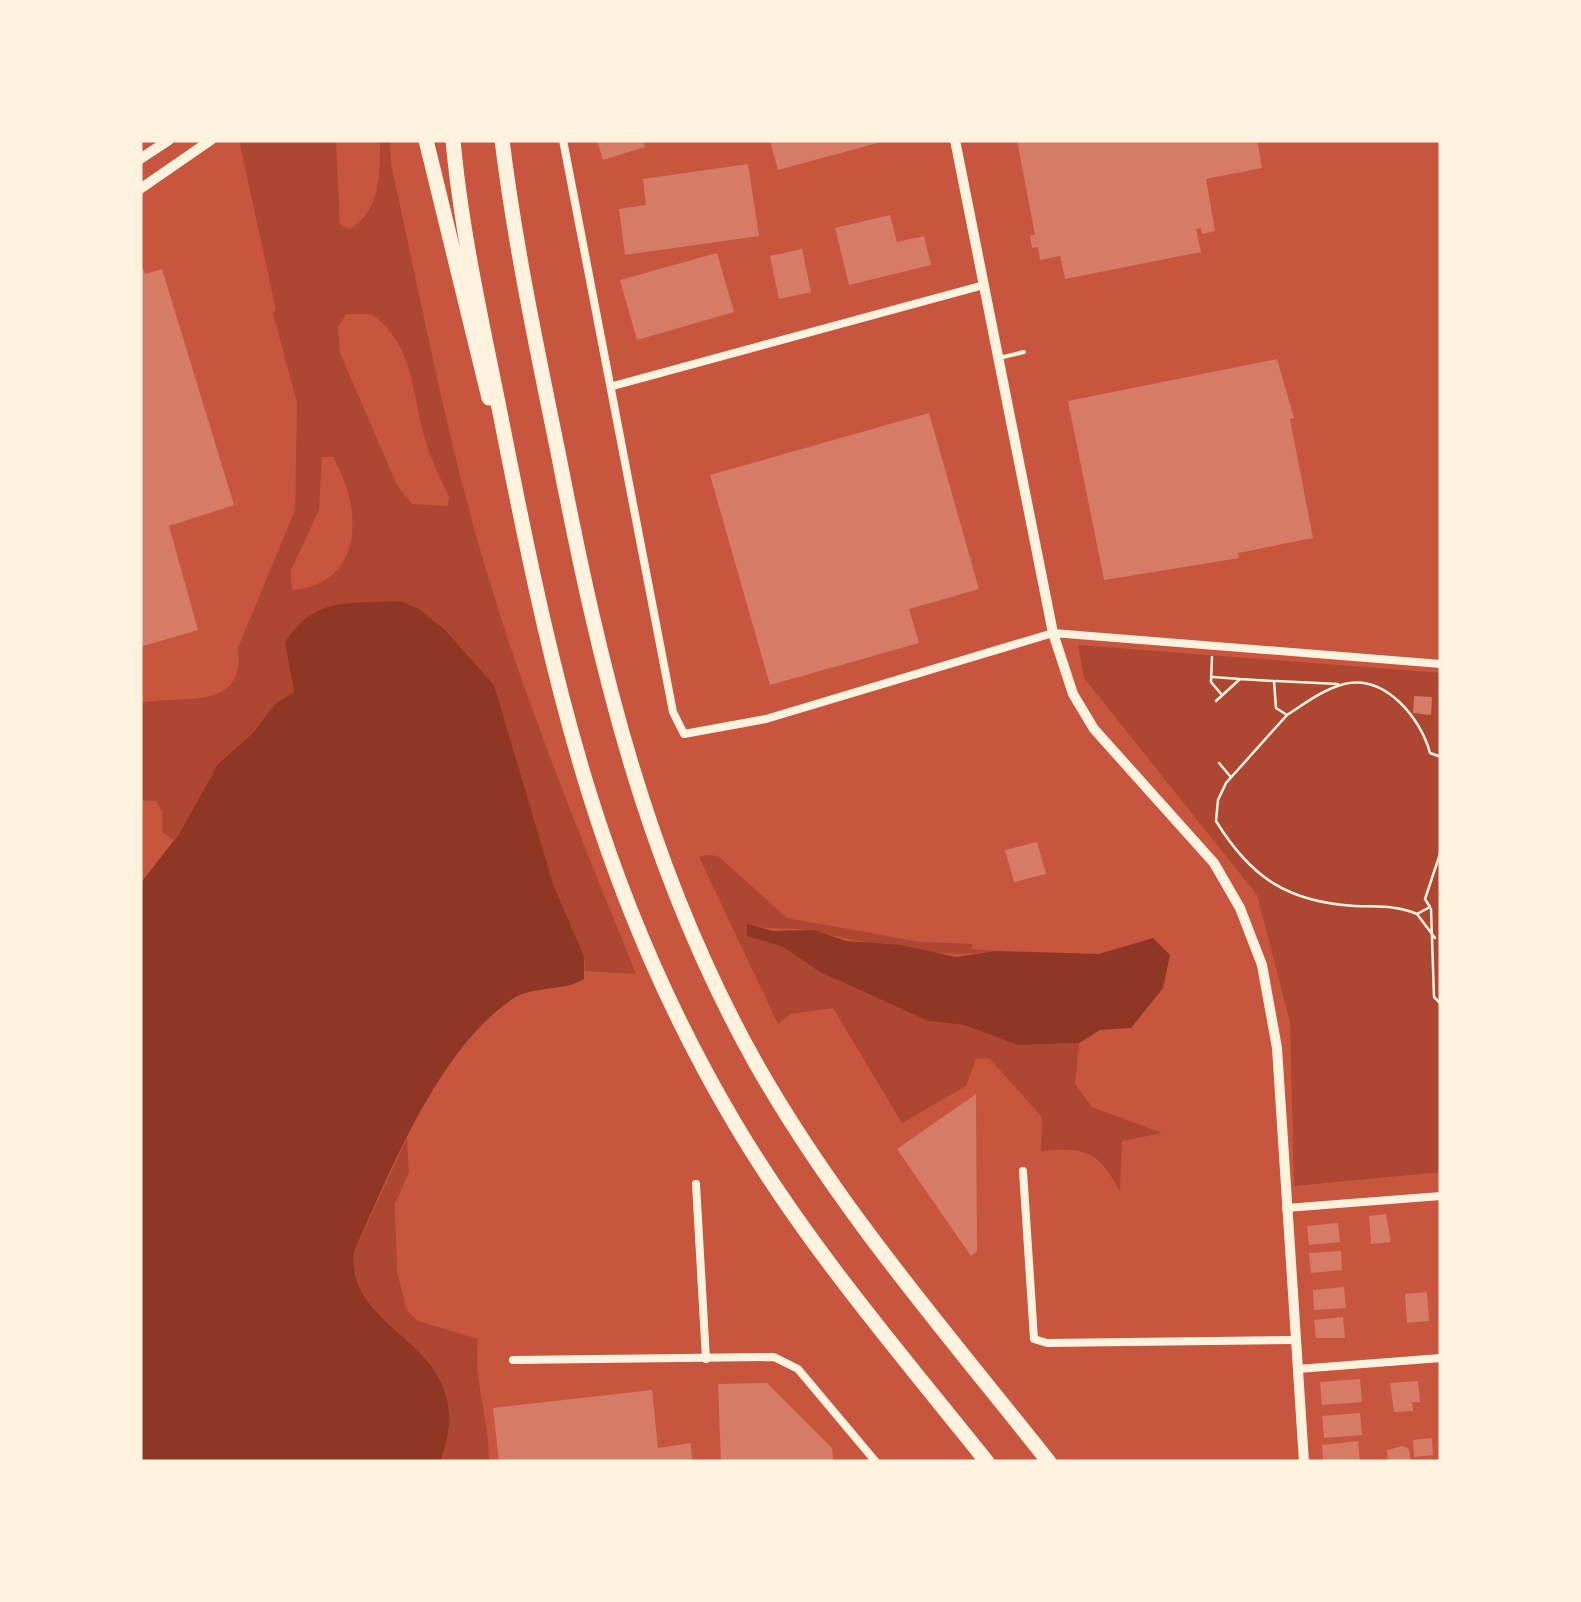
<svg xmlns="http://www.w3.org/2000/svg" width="1581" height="1602" viewBox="0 0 1581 1602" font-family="Bitter,serif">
  <rect width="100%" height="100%" fill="#c8553d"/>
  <path fill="#ae4732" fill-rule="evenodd" d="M239,140h97l4,84 9,5c32,-17 31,-56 31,-89h10l1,24c32,145 59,293 104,435 40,128 91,251 141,375l-51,-3 -1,-15 -31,-72 -31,-98 -237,-143 9,49 -19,12 -23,30 -34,30 -39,70 -7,6 -10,-9v-20l-6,-10 -16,-1v-97c42,-9 106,10 98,-55l57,-138 2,-107 -24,-90 3,-3zM346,314h26c43,33 39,78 53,125 6,21 15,39 24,57l-1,10 -36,-2 -15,-19 -57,-132 -2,-26zM322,457h11c30,51 32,127 -41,133l-1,-20 28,-60z
    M1078,645l363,28v499l-147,14 -4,-164 -33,-127 -173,-217z
    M706,855l12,1 69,62 133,24 53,2 -2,5 25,2c-58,9 -121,-6 -178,-19 -23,-6 -47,-1 -70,-7l-1,11 36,11 37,25 108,49 36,4 54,20 61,-2 -4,41 17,23 70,26 -40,8 -2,51c-21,-41 -34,-45 -79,-41l1,-34 -53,-59 -13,1 -10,27 -64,37 -69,-115 -43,6 -12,10 -79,-167z
    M407,1138l2,34 -14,32 2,68 10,38 11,11 60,18c-5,43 12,82 11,123h-49c45,-117 -95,-127 -86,-210z"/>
  <path fill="#8f3625" d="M400,601l19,8 26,21 49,55 59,199 31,72v23c-21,13 -52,6 -73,21 -73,50 -121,172 -157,252 -9,86 132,90 86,210h-300v-578l39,-50 39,-70 34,-30 23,-30 19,-12 -9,-49c29,-47 64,-39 115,-42z
    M747,924l26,7 41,-1 32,11 55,4 55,12 40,-6 103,3 54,-16 17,17 -7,33 -32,40 -31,2 -21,13 -61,2 -54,-20 -36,-4 -108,-49 -37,-25 -36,-11z"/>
  <path fill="#d67c66" d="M597,140h46l2,7 -42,13z
    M770,140h115v1l-107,29z
    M1017,140h240l5,28 -56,11 9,52 -13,3 -1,-6 -5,1 5,23 -136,27 -5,-23 -20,4 -2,-13 -6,1 -2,-12 5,-1z
    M748,164l11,72 -134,19 -6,-46 27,-4 -3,-26z
    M890,215l7,27 27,-6 7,29 -82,20 -14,-57z
    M802,249l9,43 -32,7 -9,-43z
    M717,253l17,59 -97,28 -17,-60z
    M140,261l5,13 17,-5 72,236 -65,21 29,104 -58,17z
    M1277,359l17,59 -4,1 23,119 -75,15 1,5 -135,22 -36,-179z
    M929,413l50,176 -70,20 10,34 -149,42 -60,-210z
    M1414,696l18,1 -1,18 -18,-2z
    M1037,842l9,32 -32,8 -9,-32z
    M976,1094l1,157 -6,5 -74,-107z
    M1386,1214l5,28 -20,2 -2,-28z
    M1338,1223l2,19 -31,3 -2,-19z
    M1341,1251l1,19 -31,3 -2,-20z
    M1344,1287l2,21 -32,2 -1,-20z
    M1427,1292l2,29 -22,2 -2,-29z
    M1343,1317l2,21h-29l-2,-18z
    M1360,1379l2,23 -40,3 -2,-23z
    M1418,1381l2,21h-8l1,9 -19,1 -4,-29z
    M767,1383l65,65 1,14h-112l-3,-78z
    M652,1390l6,58 33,-5 1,19h-193l-6,-54z
    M1360,1413l2,22 -38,3 -2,-22z
    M1432,1438l1,17 -19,2 -1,-17z
    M1358,1441l2,21h-37l-1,-17z
    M1403,1446l6,3 2,13h-23l-1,-12z"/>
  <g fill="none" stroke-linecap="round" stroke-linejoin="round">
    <path stroke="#fff3e0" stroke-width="2.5" d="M1212,657l-1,25 11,13
      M1213,677l27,2
      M1276,681l62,3
      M1216,701l24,-22 34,2 2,27 11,7c17,-11 37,-26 57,-31 42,-10 77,35 86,69l11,4
      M1287,715l-61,68 -8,17 -2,21c35,57 72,81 139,85 20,1 43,-1 62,8
      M1219,763l11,13
      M1431,909l3,88 7,7
      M1435,938l-18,-24 13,-7 -5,-8 16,-48"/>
    <path stroke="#fff3e0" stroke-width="4" d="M999,358l25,-6"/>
    <path stroke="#fff3e0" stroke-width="8" d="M563,140l110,572 11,22 82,-15 287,-86 388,31
      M613,386l371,-101
      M1023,1171l11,168 13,4 248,-3
      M696,1184l10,175
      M1286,1208l155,-12
      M513,1360l261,-3 24,12 78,93
      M1298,1369l143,-11"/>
    <path stroke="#fff3e0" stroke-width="10" d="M955,140l98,493 20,61 21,35 120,134 26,45 22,57 15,83 27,414
      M140,159l29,-19
      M140,189l71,-49"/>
    <path stroke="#fff3e0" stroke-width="15" d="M426,140l63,258
      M453,140c9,100 33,200 52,298 50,253 96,459 229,684 72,122 165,230 253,340
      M502,140c13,105 35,209 56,312 42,216 88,414 196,608 82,146 192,272 295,402"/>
  </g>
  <rect width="1581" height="1602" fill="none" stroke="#fff3e0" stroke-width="285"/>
</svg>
